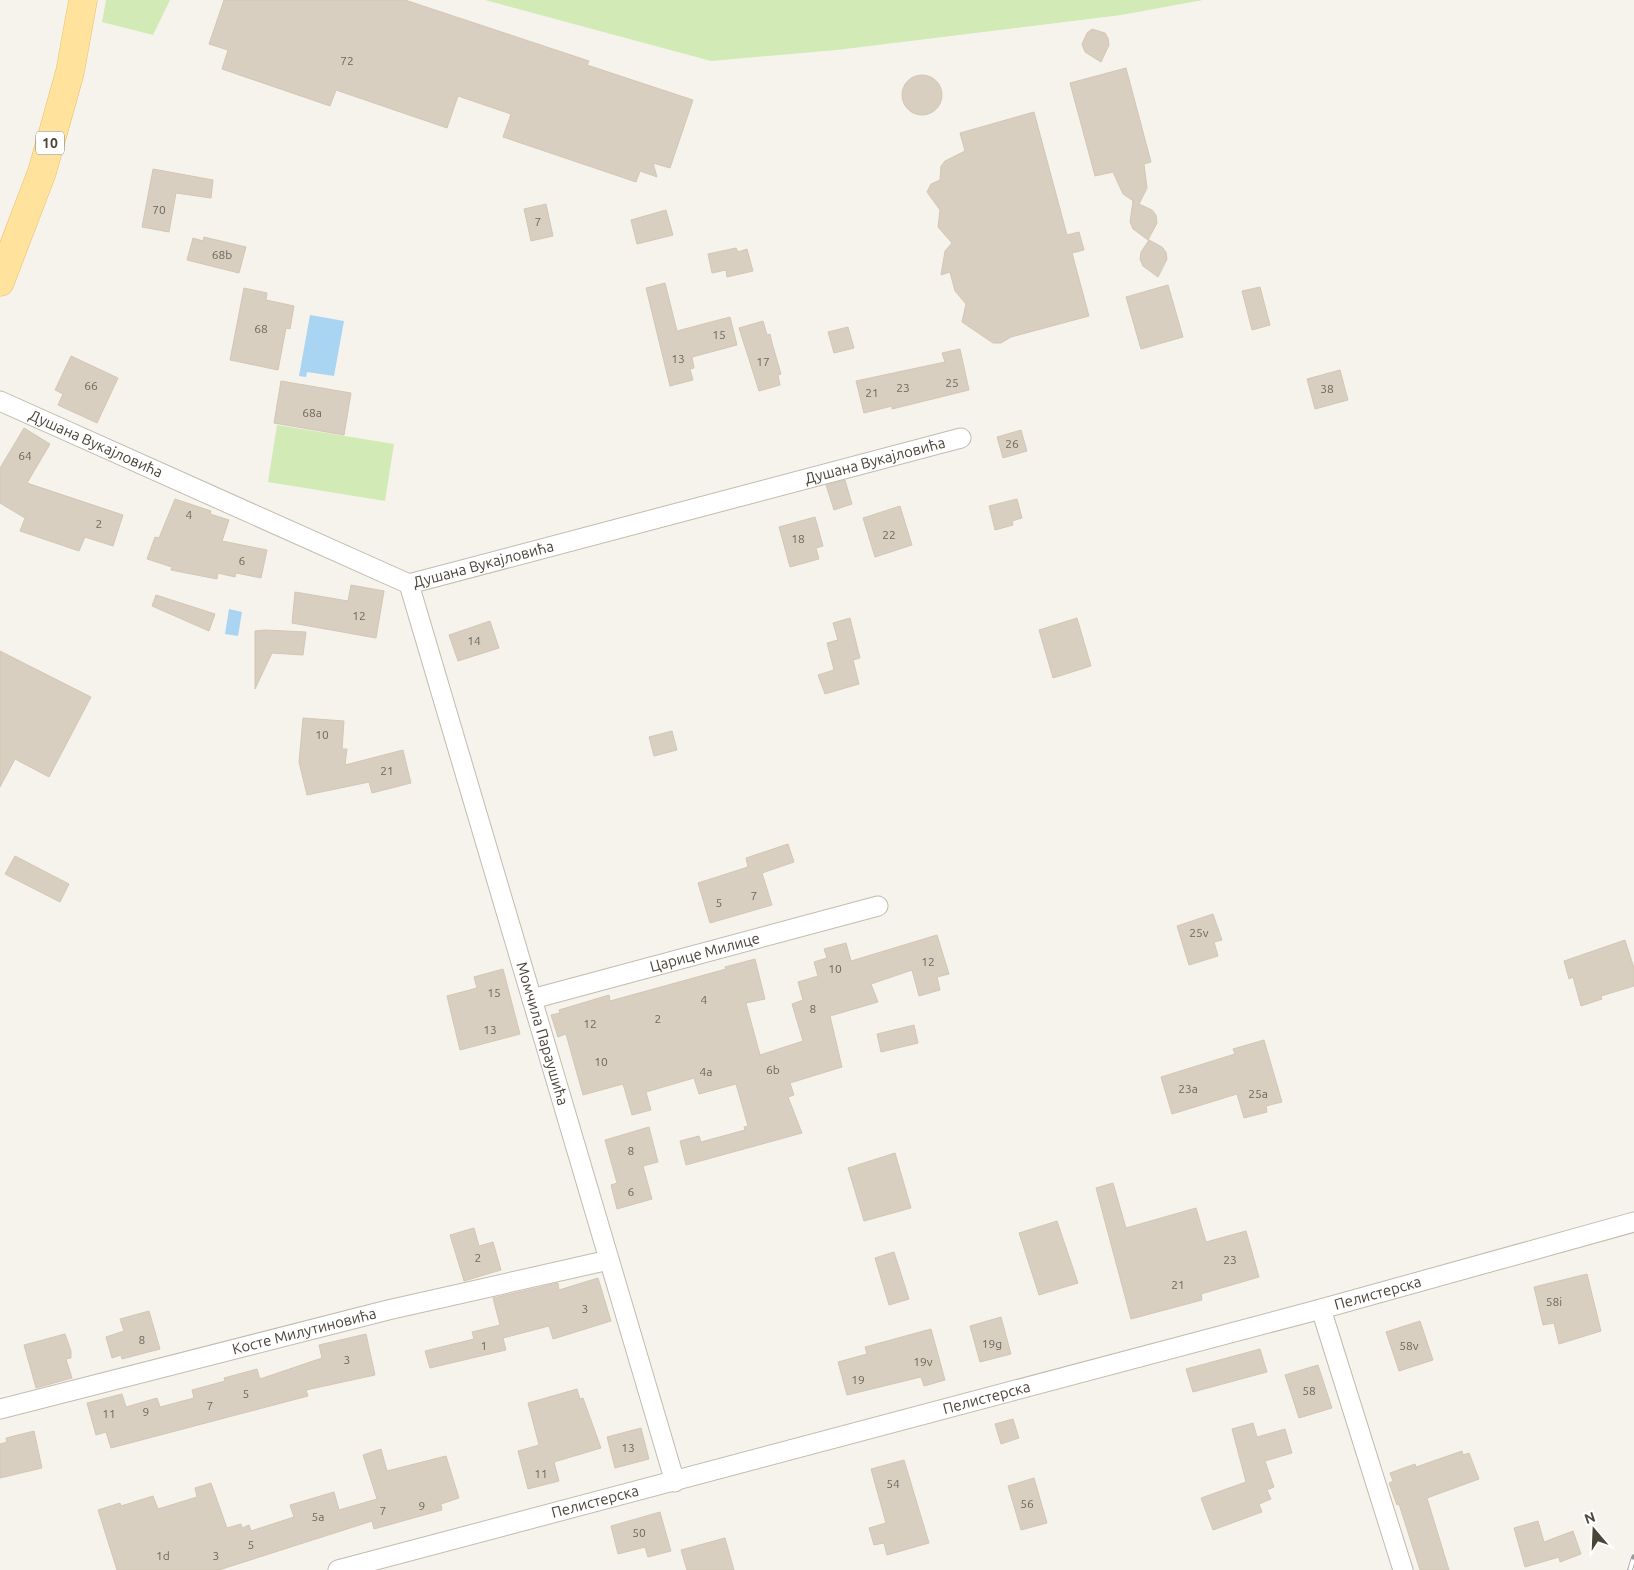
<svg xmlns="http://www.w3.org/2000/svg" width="1634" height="1570" viewBox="0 0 1634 1570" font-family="Ubuntu,sans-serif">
  <rect width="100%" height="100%" fill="#f6f3ec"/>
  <path fill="#d2eab5" d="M106,0h64l-17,35 -51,-13z
    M485,0h718l-82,15 -284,35 -126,11z
    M277,425l117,19 -9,57 -117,-19z"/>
  <path fill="#a9d4f2" d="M310,315l34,6 -10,55 -27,-4 -1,5 -7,-1z
    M229,609l13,3 -4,24 -13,-2z"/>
  <path fill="#d8cfc1" stroke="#d3c7b4" d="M224,0h181l184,61 -2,4 106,35 -23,68 -17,-5 4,14 -17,-6 -4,11 -133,-45 8,-23 -53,-18 -11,32 -111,-38 -6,16 -108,-37 6,-19 -19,-6z
    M1092,29l13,4 3,5 1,7 -8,17 -16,-10 -3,-8 5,-11z
    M1126,68l25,94 -7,2 3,24 -8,16 13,6 4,5 1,8 -9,17 -15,-11 -3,-7 3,-21 2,1 -12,-8 -10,-22 -18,4 -25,-93z
    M902 95a20 20 0 1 1 40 0a20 20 0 1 1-40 0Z
    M1034,112l33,123 12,-3 5,18 -12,3 17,63 -78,21 -10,6h-8l-31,-21 4,-18 -11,-13 -5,-19 -9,3 4,-24 7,-8 -14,-16 2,-17 -13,-18 4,-8 9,-4 1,-14 4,-5 20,-10 -5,-18z
    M153,169l60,11 -2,18 -35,-5 -7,39 -27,-5z
    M546,204l7,32 -22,5 -7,-32z
    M666,210l7,25 -36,9 -6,-24z
    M204,237l42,10 -7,26 -52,-13 6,-22 10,3z
    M1149,240l13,7 4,5 1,7 -9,18 -15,-11 -3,-7 1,-7z
    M736,248l2,4 9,-3 6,22 -26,6 -1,-7 -14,3 -4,-19z
    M665,283l12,48 53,-14 7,28 -45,12 2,11 -4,1 3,11 -23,6 -24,-98z
    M1168,285l15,52 -42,12 -15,-52z
    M1260,287l10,38 -18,5 -10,-39z
    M244,288l23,5 -1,7 28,6 -4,23 -4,-1 -8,42 -48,-10z
    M763,321l4,14 3,-1 2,9 9,31 -3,1 2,10 -21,6 -20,-63z
    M848,327l6,21 -20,5 -6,-21z
    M960,349l9,41 -77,19v-3l-28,7 -8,-32 89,-19 -3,-9z
    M71,356l47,22 -21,45 -39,-18 5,-11 -8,-4z
    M1340,370l8,30 -33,9 -8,-30z
    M281,381l70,12 -7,42 -70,-12z
    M24,428l26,16 -23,39 96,32 -10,31 -28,-9 -6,14 -59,-20 5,-13 -25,-15v-35z
    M1021,430l6,21 -24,7 -6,-21z
    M845,480l7,24 -18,6 -8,-25z
    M175,499l36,12 -1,3 19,6 -7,21 45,9 -6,28 -25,-5 -1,4 -17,-4 -1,6 -46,-9 1,-3 -25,-8 8,-22 4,1z
    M1017,499l5,19 -10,3 1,4 -18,5 -6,-24z
    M900,506l12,39 -37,12 -12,-39z
    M815,517l8,29 -7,2 3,11 -29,8 -11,-40z
    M351,585l33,6 -8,47 -84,-15 3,-31 53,9z
    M156,595l59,19 -6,17 -57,-25z
    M850,618l10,40 -7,2 6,24 -34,10 -7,-19 16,-5 -7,-27 11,-3 -5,-17z
    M1077,618l14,48 -38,12 -14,-48z
    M490,621l9,27 -41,13 -9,-26z
    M265,630l41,2 -3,23 -31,-2 -17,36v-58z
    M0,651l91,46 -42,80 -34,-18 -15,28z
    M303,718l41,3 -2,28h5l-2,16 58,-15 8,33 -39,10 -3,-11 -62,13 -8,-33z
    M672,731l5,19 -23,6 -5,-19z
    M788,844l6,18 -32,11 10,32 -62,18 -12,-40 50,-16 -2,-9z
    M15,856l54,28 -9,18 -55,-28z
    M1213,914l9,26 -8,2 4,14 -29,9 -12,-39z
    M937,935l12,39 -12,3 3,13 -21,6 -7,-26 -41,14 7,18 -48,14 12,51 -52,16 4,12 -6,2 14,36 -116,32 -6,-24 19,-5 2,6 44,-12 -1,-3 4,-1 -12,-42 -37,10 -5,-16 -48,14 5,18 -19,5 -9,-31 -40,11 -17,-61 -8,3 -7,-22 9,-2 -1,-3 50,-15 1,6 116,-32 -1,-2 30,-8 10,40 -19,4 14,52 43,-14 -11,-37 11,-4 -5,-18 20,-6 -4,-14 13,-4 -3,-9 22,-6 5,18z
    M1625,940l9,28v18l-33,10 1,3 -21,7 -8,-29 -4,2 -5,-18z
    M503,969l17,65 -60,16 -13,-54 30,-8 -3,-11z
    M914,1025l4,18 -37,9 -4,-18z
    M1264,1040l18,62 -16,4 1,6 -23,6 -7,-24 -65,20 -11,-37 74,-23 -2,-5z
    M649,1127l9,35 -15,4 9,33 -35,10 -6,-24 6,-2 -12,-43z
    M895,1153l16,55 -47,13 -16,-53z
    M1113,1183l13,45 70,-20 10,34 40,-11 13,46 -58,17 1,6 -71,19 -35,-131z
    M1057,1221l21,62 -39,12 -20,-62z
    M474,1228l5,18 14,-4 8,28 -37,11 -14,-46z
    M894,1252l15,47 -20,6 -14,-47z
    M1587,1274l14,57 -42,13 -5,-21 -11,2 -9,-38z
    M598,1278l13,43 -58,18 -4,-13 -46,12 3,12 -76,18 -5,-17 49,-12 -2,-7 28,-7 -7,-27 65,-15 1,7z
    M149,1311l11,38 -38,10 -1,-4 -9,3 -6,-21 18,-6 -4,-12z
    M1001,1317l10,37 -31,8 -10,-36z
    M1420,1321l13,39 -34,11 -13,-39z
    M931,1329l14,51 -21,6 -3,-9 -74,18 -9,-33 29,-8 -2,-7z
    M65,1334l6,17v7l-5,1 6,19 -36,10 -12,-43z
    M366,1334l9,41 -69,15 2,6 -197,52 -5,-16 -10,3 -9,-32 35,-9 4,13 31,-9 3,9 34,-9 -2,-8 33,-9 -1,-3 33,-9 3,10 62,-21 -3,-13z
    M1260,1349l7,23 -74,20 -7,-23z
    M1318,1365l14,43 -33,10 -14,-43z
    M577,1389l3,10 3,-1 18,50 -47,14 5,19 -31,8 -10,-38 21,-6 -11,-42z
    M1013,1419l6,19 -18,6 -6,-20z
    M1253,1423l4,14 28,-8 7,24 -27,8 9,26 -7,3 4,9 -12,5 3,8 -49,18 -12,-32 45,-16 -14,-53z
    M641,1428l8,31 -34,9 -8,-31z
    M34,1431l8,37 -42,10v-34l7,-2 -1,-4z
    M381,1449l6,22 59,-15 13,42 -18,6 1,6 -68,19 -2,-8 -153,49h-102l-19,-60 22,-7 1,3 32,-10 5,13 39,-12 -2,-9 16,-5 16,45 14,-4 1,4 7,-3 2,6 43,-14 -4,-12 44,-13 5,18 38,-11 -14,-44z
    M1462,1451l1,4 6,-2 10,26 -52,19 22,72h-29l-21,-66 -2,1 -8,-22 4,-2 -3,-8 25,-9 1,3z
    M904,1460l25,83 -42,12 -3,-12 -10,2 -5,-17 17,-5 -15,-54z
    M1034,1478l13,45 -26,7 -13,-44z
    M660,1512l11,39 -23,6 -3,-10 -27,7 -7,-28z
    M1538,1521l6,21 29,-11 8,23 -21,8 -1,-5 -34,10 -11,-39z
    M725,1538l9,32h-47l-6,-20z"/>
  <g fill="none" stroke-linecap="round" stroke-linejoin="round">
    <defs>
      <g id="street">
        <path id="s1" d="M0,401l409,183 552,-146"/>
        <path id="s2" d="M409,584l266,898"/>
        <path id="s3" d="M532,999l346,-93"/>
        <path d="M1321,1309l82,261"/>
        <path id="s4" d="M0,1409l388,-99 221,-50"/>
        <path id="s5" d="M338,1570l983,-261 313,-87"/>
      </g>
      <path id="primary" d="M0,282l42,-110 28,-100 13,-72"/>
    </defs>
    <use href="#street" stroke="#c2bbae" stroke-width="21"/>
    <use href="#primary" stroke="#e6c16a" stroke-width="29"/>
    <use href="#street" stroke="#fff" stroke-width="19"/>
    <use href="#primary" stroke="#ffe39c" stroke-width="28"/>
    <defs>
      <path id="rail" d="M1630,1570l4,-13"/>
    </defs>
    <use href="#rail" stroke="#9a9a9a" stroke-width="5.5"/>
    <use href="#rail" stroke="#fff" stroke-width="4" stroke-dasharray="11" stroke-linecap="butt"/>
  </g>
  <g text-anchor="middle" stroke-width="4.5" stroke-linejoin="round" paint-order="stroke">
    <g font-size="12" fill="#6e675b">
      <text x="347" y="65">72</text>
      <text x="159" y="214">70</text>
      <text x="538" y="226">7</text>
      <text x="222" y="259">68b</text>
      <text x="261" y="333">68</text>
      <text x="719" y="339">15</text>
      <text x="678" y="363">13</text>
      <text x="763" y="366">17</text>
      <text x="952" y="387">25</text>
      <text x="91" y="390">66</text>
      <text x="903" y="392">23</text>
      <text x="1327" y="393">38</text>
      <text x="872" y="397">21</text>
      <text x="312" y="417">68a</text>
      <text x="1012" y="448">26</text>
      <text x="25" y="460">64</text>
      <text x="189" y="519">4</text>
      <text x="99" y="528">2</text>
      <text x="889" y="539">22</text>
      <text x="798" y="543">18</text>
      <text x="242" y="565">6</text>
      <text x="359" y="620">12</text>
      <text x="474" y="645">14</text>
      <text x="322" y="739">10</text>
      <text x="387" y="775">21</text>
      <text x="754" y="900">7</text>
      <text x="719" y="907">5</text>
      <text x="1199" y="937">25v</text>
      <text x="928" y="966">12</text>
      <text x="835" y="973">10</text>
      <text x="494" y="997">15</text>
      <text x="704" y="1004">4</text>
      <text x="813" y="1013">8</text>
      <text x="658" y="1023">2</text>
      <text x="590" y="1028">12</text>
      <text x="490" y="1034">13</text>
      <text x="601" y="1066">10</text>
      <text x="773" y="1074">6b</text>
      <text x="706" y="1076">4a</text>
      <text x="1188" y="1093">23a</text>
      <text x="1258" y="1098">25a</text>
      <text x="631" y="1155">8</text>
      <text x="631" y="1196">6</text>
      <text x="478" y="1262">2</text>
      <text x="1230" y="1264">23</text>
      <text x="1178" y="1289">21</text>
      <text x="1554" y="1306">58i</text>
      <text x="585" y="1313">3</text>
      <text x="142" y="1344">8</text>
      <text x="992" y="1348">19g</text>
      <text x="484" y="1350">1</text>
      <text x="1409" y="1350">58v</text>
      <text x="347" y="1364">3</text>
      <text x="923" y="1366">19v</text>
      <text x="858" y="1384">19</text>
      <text x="1309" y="1395">58</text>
      <text x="246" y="1398">5</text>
      <text x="210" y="1410">7</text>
      <text x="146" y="1416">9</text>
      <text x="109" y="1418">11</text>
      <text x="628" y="1452">13</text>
      <text x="541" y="1478">11</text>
      <text x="893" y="1488">54</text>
      <text x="1027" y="1508">56</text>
      <text x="422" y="1510">9</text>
      <text x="383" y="1515">7</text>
      <text x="318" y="1521">5a</text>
      <text x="639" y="1537">50</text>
      <text x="251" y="1549">5</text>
      <text x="163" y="1560">1d</text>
      <text x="216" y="1560">3</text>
    </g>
    <rect fill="#fff" stroke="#817c74" stroke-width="1" x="36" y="131.5" width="28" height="23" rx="4"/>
    <g font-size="14" font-weight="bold" fill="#4b4439">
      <text x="50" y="148">10</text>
    </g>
    <g font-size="15" fill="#4b4439" stroke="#fff">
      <text dy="5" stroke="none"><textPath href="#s1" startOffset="105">Душана Вукајловића</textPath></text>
      <text dy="5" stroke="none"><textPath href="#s1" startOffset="930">Душана Вукајловића</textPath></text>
      <text dy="5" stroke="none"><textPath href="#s1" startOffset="525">Душана Вукајловића</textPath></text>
      <text dy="5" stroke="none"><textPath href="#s3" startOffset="179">Царице Милице</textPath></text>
      <text dy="5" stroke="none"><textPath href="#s2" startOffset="469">Момчила Параушића</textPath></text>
      <text dy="5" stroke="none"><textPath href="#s5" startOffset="1076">Пелистерска</textPath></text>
      <text dy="5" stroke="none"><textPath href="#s4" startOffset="314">Косте Милутиновића</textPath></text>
      <text dy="5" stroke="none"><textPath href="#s5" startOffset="671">Пелистерска</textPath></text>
      <text dy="5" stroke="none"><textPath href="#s5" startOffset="266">Пелистерска</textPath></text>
    </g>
  </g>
  <g transform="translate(1594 1530) rotate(341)" stroke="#ffffff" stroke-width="4" paint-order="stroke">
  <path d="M0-4L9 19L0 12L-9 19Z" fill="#4b4439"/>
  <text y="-8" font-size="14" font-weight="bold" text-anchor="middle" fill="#4b4439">N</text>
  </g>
</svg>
